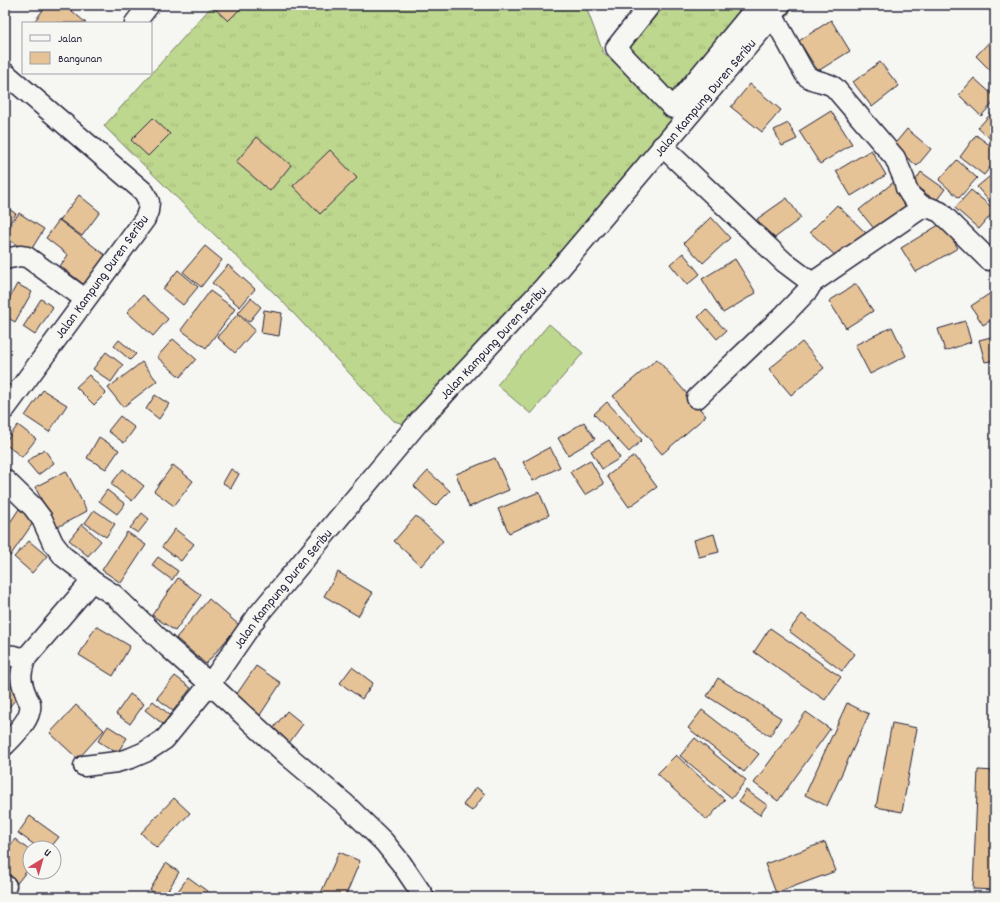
<svg xmlns="http://www.w3.org/2000/svg" width="1000" height="902" viewBox="0 0 1000 902" font-family="Dekko,sans-serif">
  <defs>
    <pattern id="grass-tufts" width="24" height="20" patternUnits="userSpaceOnUse"><rect width="24" height="20" fill="#bed78e"/><path d="M3 7l-1-3M5 7V3M7 7l1-3M15 17l-1-3M17 17v-4M19 17l1-3" fill="none" stroke="#a3b87b"/></pattern>
  </defs>
  <rect width="100%" height="100%" fill="#f6f6f2"/>
  <filter id="ink" filterUnits="userSpaceOnUse"><feTurbulence type="fractalNoise" baseFrequency=".025" numOctaves="2"/><feDisplacementMap in="SourceGraphic" scale="8" xChannelSelector="R" yChannelSelector="G"/><feConvolveMatrix kernelMatrix="1 2 1 2 8 2 1 2 1" color-interpolation-filters="sRGB"/></filter>
  <g filter="url(#ink)">
    <path fill="url(#grass-tufts)" stroke="#707c64" d="M213,5h374l-1,2 17,45 58,54 28,24 -262,301 -33,-10 -114,-122 -176,-173z
      M666,5h130l-97,115 -75,-68z"/>
    <path fill="#bed78e" stroke="#707c64" d="M549,324l34,29 -52,61 -34,-29z"/>
    <path fill="#e6c397" stroke="#22223b" d="M47,5h18l21,18h-53z
      M214,5h30l-16,16 -16,-15z
      M831,20l19,31 -32,20 -19,-30z
      M995,36v32l-4,3 -15,-15z
      M880,62l19,24 -27,21 -19,-25z
      M974,78l21,19v4l-14,15 -22,-21z
      M750,84l31,26 -19,22 -31,-25z
      M995,109v29l-2,3 -15,-13z
      M831,111l21,33 -32,20 -21,-33z
      M153,118l17,16 -22,22 -17,-16z
      M788,123l9,16 -15,7 -8,-16z
      M907,129l24,20 -14,17 -24,-20z
      M976,135l19,14v12l-11,14 -24,-18z
      M257,137l34,28 -21,26 -34,-29z
      M330,150l27,28 -37,36 -27,-28z
      M871,150l15,25 -35,21 -15,-25z
      M957,160l20,18 -18,20 -20,-18z
      M921,172l24,17 -9,12 -23,-17z
      M995,172v36l-18,-21z
      M895,181l17,21 -36,29 -17,-21z
      M971,190l24,20 -16,19 -24,-21z
      M79,195l21,17 -18,24 -22,-16z
      M787,198l14,20 -29,22 -15,-21z
      M837,205l30,29 -26,27 -31,-29z
      M5,206l11,8 -11,16z
      M19,213l25,16 -15,24 -24,-16v-3z
      M711,217l19,21 -27,25 -19,-20z
      M59,220l50,38 -22,29 -27,-21 8,-11 -22,-17z
      M942,223l16,25 -42,24 -15,-24z
      M205,246l17,14 -21,27 -18,-15z
      M683,253l17,21 -13,11 -17,-21z
      M735,259l21,34 -33,20 -21,-34z
      M228,265l27,24 -15,18 -28,-24z
      M178,270l20,17 -15,18 -20,-16z
      M17,284l15,8 -17,30 -10,-6v-10z
      M856,284l17,27 -27,17 -17,-27z
      M995,290v28l-12,7 -12,-19z
      M210,291l25,18 -29,39 -25,-18z
      M143,295l25,24 -15,17 -26,-24z
      M251,298l10,9 -12,15 -11,-9z
      M41,299l12,8 -18,28 -12,-8z
      M706,309l20,22 -9,8 -19,-22z
      M264,310l18,3 -3,23 -18,-3z
      M238,314l17,16 -20,23 -18,-16z
      M965,321l6,21 -26,9 -7,-22z
      M892,327l14,29 -36,18 -15,-29z
      M995,336v24l-10,2 -6,-22z
      M173,339l23,20 -16,18 -23,-20z
      M119,340l17,14 -6,6 -16,-14z
      M802,342l22,26 -33,27 -22,-26z
      M106,352l17,13 -12,17 -18,-13z
      M657,359l49,57 -44,38 -49,-58z
      M142,362l15,19 -34,26 -15,-19z
      M89,375l17,18 -12,12 -18,-18z
      M43,390l24,15 -18,27 -24,-16z
      M155,395l14,9 -10,15 -13,-10z
      M607,402l35,38 -13,12 -35,-38z
      M120,416l15,12 -11,15 -16,-12z
      M584,422l11,17 -27,16 -10,-17z
      M18,425l18,14 -14,18 -17,-13v-2z
      M99,437l20,13 -13,19 -19,-11z
      M609,440l11,18 -18,11 -11,-18z
      M550,447l10,20 -27,14 -10,-19z
      M44,449l10,14 -16,12 -11,-13z
      M634,456l23,31 -28,20 -22,-31z
      M495,458l14,32 -40,17 -13,-33z
      M590,460l14,24 -19,11 -15,-23z
      M173,465l20,16 -19,25 -20,-15z
      M123,469l21,17 -12,15 -21,-17z
      M231,469l8,5 -8,14 -8,-5z
      M66,471l21,40 -31,17 -21,-41z
      M428,471l22,20 -15,15 -21,-20z
      M107,490l18,14 -8,10 -18,-13z
      M539,492l10,23 -40,18 -11,-24z
      M19,509l16,11 -25,36 -5,-4v-22z
      M94,510l21,14 -9,13 -21,-14z
      M142,513l7,6 -11,14 -8,-5z
      M416,516l27,25 -22,25 -27,-25z
      M82,524l19,17 -13,15 -19,-16z
      M175,529l19,15 -13,17 -19,-14z
      M127,532l19,13 -25,38 -19,-13z
      M714,534l5,18 -20,5 -5,-17z
      M29,541l18,15 -15,17 -18,-16z
      M158,557l20,14 -6,9 -20,-15z
      M338,572l35,21 -15,23 -34,-20z
      M178,578l23,17 -26,36 -23,-16z
      M209,599l30,26 -33,39 -30,-26z
      M802,614l53,40 -13,17 -53,-40z
      M96,626l34,20 -17,30 -34,-21z
      M770,628l71,49 -16,23 -71,-48z
      M256,666l25,17 -23,35 -26,-17z
      M352,667l21,16 -11,16 -22,-16z
      M175,676l16,12 -18,23 -16,-13z
      M718,678l63,40 -11,18 -63,-40z
      M5,681l15,13 -15,18z
      M130,694l14,10 -14,20 -14,-10z
      M153,701l17,14 -7,9 -18,-14z
      M847,703l22,11 -42,92 -22,-11z
      M76,705l28,25 -26,29 -28,-26z
      M702,710l57,44 -15,18 -56,-44z
      M287,711l16,13 -14,19 -17,-13z
      M806,712l24,17 -52,72 -24,-18z
      M892,723l25,5 -15,84 -26,-5z
      M108,726l19,12 -10,15 -19,-12z
      M695,738l51,42 -14,18 -52,-42z
      M676,755l49,45 -18,20 -50,-46z
      M978,770l17,1v119l-22,-1z
      M476,787l9,7 -13,17 -9,-6z
      M746,790l21,15 -7,10 -21,-14z
      M174,798l16,15 -33,35 -16,-15z
      M30,816l29,21 -9,11h-11l-21,-15z
      M15,839l15,12v16l-16,20 -9,-8v-27z
      M825,842l11,29 -60,22 -11,-29z
      M339,852l21,9 -15,36h-15l-9,-4z
      M166,863l13,9 -15,25h-3l-11,-7z
      M188,877l27,20h-41z"/>
    <g fill="none" stroke-linecap="round" stroke-linejoin="round">
      <defs>
        <g id="street">
          <path d="M650,5l-34,43 57,60 85,-103"/>
          <path d="M773,16l32,58c7,9 21,6 30,14l60,70 9,21 2,9 5,8 12,11"/>
          <path d="M135,23l14,-18"/>
          <path d="M5,73l139,119 5,10 -1,9 -3,8 -140,190"/>
          <path d="M662,146l122,116 28,21 111,-76 7,1 10,4 49,48"/>
          <path d="M5,259l15,-3 7,1 58,42"/>
          <path d="M697,398l88,-84 23,-24 4,-7"/>
          <path d="M5,480l28,27 9,12 11,24 11,14 16,12 12,12 22,14 54,52 42,37 77,71 57,48 40,39 17,21 23,34"/>
          <path d="M5,655l9,1 11,3"/>
          <path d="M5,745c9,-9 28,-27 25,-42 -1,-2 -3,-5 -4,-8 -6,-15 -6,-20 -1,-36l67,-78"/>
          <path id="s1" d="M84,766l33,-4 14,-4 14,-6 20,-13 45,-55 48,-69 164,-197 123,-132 228,-270 7,-11"/>
          <path d="M5,886h1"/>
        </g>
      </defs>
      <use href="#street" stroke="#22223b" stroke-width="23"/>
      <use href="#street" stroke="#f6f6f2" stroke-width="20"/>
    </g>
  </g>
  <g text-anchor="middle" stroke-width="3" stroke-linejoin="round" paint-order="stroke">
    <g font-size="14" fill="#22223b" stroke="#f6f6f2">
      <text dy="5" stroke="none"><textPath href="#s1" startOffset="926">Jalan Kampung Duren Seribu</textPath></text>
      <text transform="translate(101 276) rotate(-54)" y="5">Jalan Kampung Duren Seribu</text>
      <text dy="5" stroke="none"><textPath href="#s1" startOffset="602">Jalan Kampung Duren Seribu</textPath></text>
      <text dy="5" stroke="none"><textPath href="#s1" startOffset="278">Jalan Kampung Duren Seribu</textPath></text>
    </g>
  </g>
  <rect width="1000" height="902" fill="none" stroke="#f6f6f2" stroke-width="20"/>
  <rect x="10" y="10" width="980" height="882" fill="none" stroke="#22223b" stroke-width="1.5" filter="url(#ink)"/>
  <rect x="22" y="22" width="130" height="52" fill="#f6f6f2" stroke="#a1a1a9"/>
  <rect x="30" y="35" width="20" height="6" fill="#f6f6f2" stroke="#a1a1a9"/>
  <text x="58" y="42" font-size="12" fill="#22223b">Jalan</text>
  <rect x="30" y="52" width="20" height="12" fill="#e6c397" stroke="#a1a1a9"/>
  <text x="58" y="62" font-size="12" fill="#22223b">Bangunan</text>
  <g transform="translate(42 860) rotate(37)"><circle r="19" fill="#f6f6f2" stroke="#a1a1a9"/>
  <path d="M0-3L7 15L0 10L-7 15Z" fill="#d1495b"/>
  <text y="-6" font-size="11" font-weight="bold" text-anchor="middle" fill="#22223b">U</text>
  </g>
</svg>
